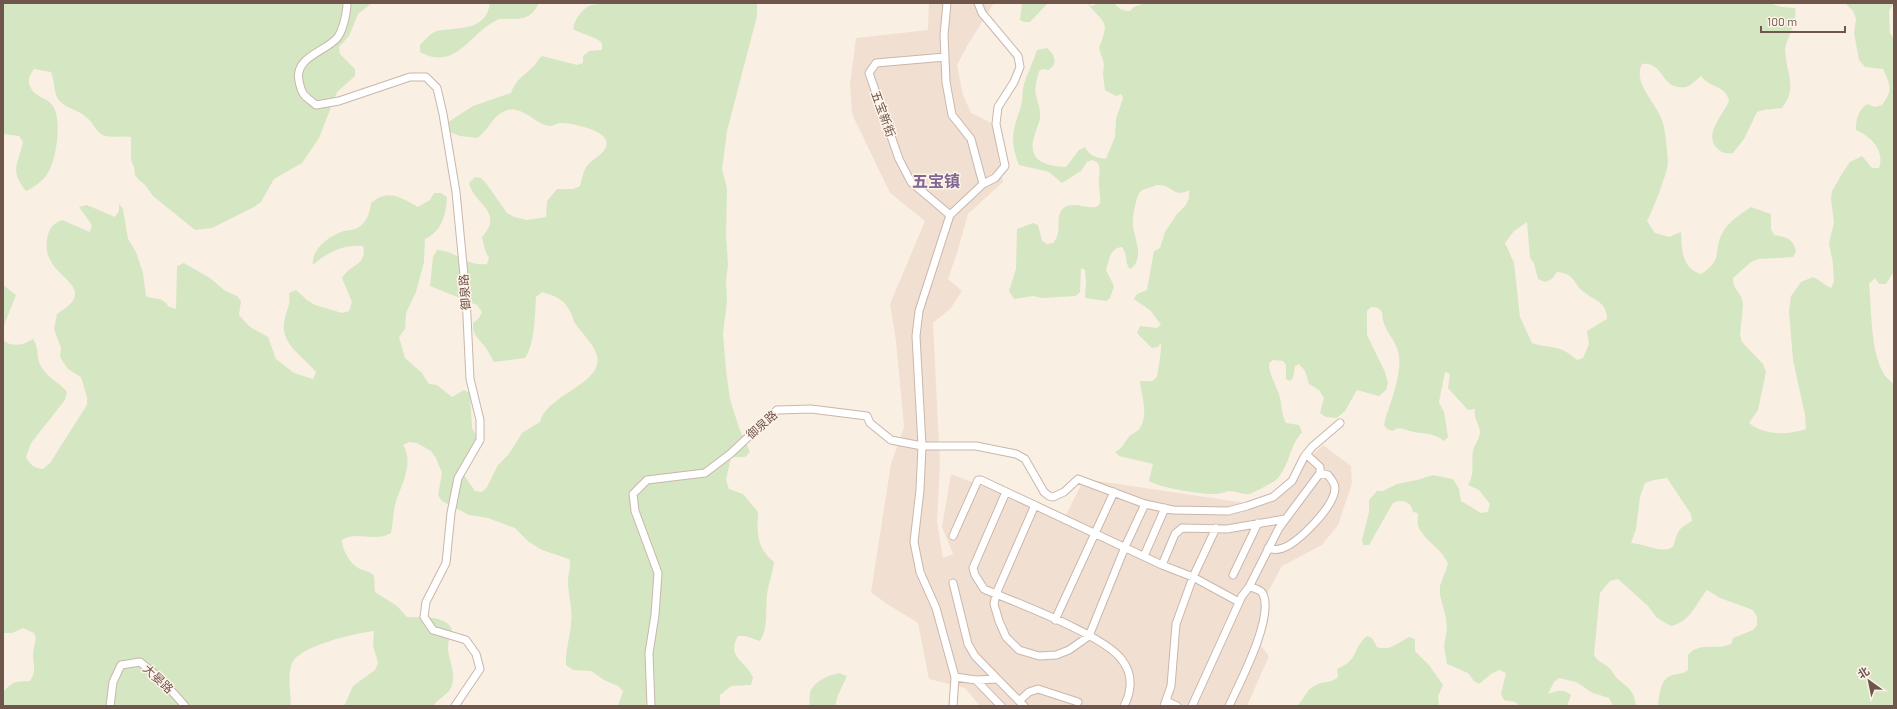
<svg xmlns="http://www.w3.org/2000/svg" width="1897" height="709" viewBox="0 0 1897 709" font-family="Barlow,'Noto Sans SC',sans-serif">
  <rect width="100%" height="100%" fill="#faefe3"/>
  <path fill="#f1e0d2" d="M929,3h65l-27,43 -10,19 6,30 8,18 21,10 11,59 -35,32 -11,39 -9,26 14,12 -11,17 -18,15 7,141 -3,57 6,37 10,-4 -11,-27 9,-53 114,43 19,-38 162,24 27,-10 50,-48 28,21 1,17 -14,42 -16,20 -40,21 -14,26v29l-7,25 8,10 -22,50h-267l-15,-18 -36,-9 -11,-56 -31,-19 -16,-12 20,-128 13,-37 -8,-86 -6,-37 35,-83 -35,-28 -38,-79 -2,-30 6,-46 72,-8z"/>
  <path fill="#d5e6c3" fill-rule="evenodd" d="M3,3h369l-14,11 -9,22 -10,11 1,7 15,15v7l-18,16 -18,46 -17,25 -28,16 -13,23 -7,5 -42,21 -17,2 -42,-34 -8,-11 -6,-5 -4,-5 -1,-8 -3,-7v-23c-8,-2 -23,2 -30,-3 -6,-4 -9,-13 -15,-17 -8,-8 -21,-8 -28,-18 -5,-9 -3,-18 -7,-27l-17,-3c-4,6 -7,10 -4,17 4,12 19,11 24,22 8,14 2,56 -8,68 -5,6 -13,12 -20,15 -17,-21 -8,-26 -3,-49l-4,-6 -16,-2z
    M490,3h49c-8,16 -16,16 -33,16 -3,0 -7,-1 -9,1 -27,13 -42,52 -77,32v-7c5,-5 10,-12 17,-14 21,-4 49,1 53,-28z
    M602,3h155v13l-30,115 -5,38 5,20 -1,45 2,31 -2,15 1,22 -4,31 3,37 4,29 9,29 11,24 -5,5h-14l-5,23 3,9 14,5 15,18c-1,22 -2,35 16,50 -1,11 -6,22 -7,33 -2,16 2,32 -7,46l-15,-5h-7c-12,21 7,24 15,41l-2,8 -20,1 -11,9v11h-102l5,-15 -5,-5 -14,-6 -13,-9 -18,-1 -7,-5c-1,-14 4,-27 5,-41 2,-15 -3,-29 -3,-43 0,-9 4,-14 1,-22l-27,-9 -13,-8 -14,-14 -27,-10 -19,-3 -27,-14 -4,-6 4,-22 -6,-15 -5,-7 -14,-8 -8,-1 -6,3c12,19 -3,41 -8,60 -2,9 -2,19 -4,28 -16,10 -34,-3 -49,7 0,10 8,24 18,29 6,2 9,2 14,7l1,16 22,14 10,11c15,1 36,-3 45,12 -2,6 -4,12 -4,19 0,11 11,30 1,43 -5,6 -12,9 -16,15h-89l9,-20 22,-16 3,-7 -5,-18 1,-14c-18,2 -75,15 -82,32 -5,14 -1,29 -1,43h-288v-14c12,-12 12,-10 27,-11 7,-10 3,-16 3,-26 0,-6 2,-12 3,-17l-2,-5 -11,-5 -11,5h-9v-293c9,8 21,5 30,-1 7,9 2,20 9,29 6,10 18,15 25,24l-2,8 -34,43 -5,14c4,8 8,11 17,12l7,-6 37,-58v-8l-6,-20 -13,-8 -8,-12 1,-9 -7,-19 3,-15c8,-6 17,-10 18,-20 0,-17 -36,-25 -27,-59 2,-8 6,-12 14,-15l28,12 2,-7 -13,-18 8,-2 28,12 4,-6v-7l4,5 5,30 8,13 7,21 3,23c11,5 15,-1 23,11l7,2 1,-43 7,-3 26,15 14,12 13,6 4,5 -2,14 11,12 18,10 8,22 18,14 19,6 3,-7c-11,-14 -35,-28 -32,-48 1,-12 7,-17 5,-31l7,-3 11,10 8,5 27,8 7,-2 3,-9 -10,-24c8,-14 26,-13 21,-32 -19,-2 -36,6 -50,19 -2,-16 16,-29 31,-34 5,-1 11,-1 15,-4 8,-5 11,-15 12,-24 18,-15 30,-5 47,4l12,-7 4,-7h7l6,4c-1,18 -5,34 -22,42l-1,23 -8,30 -10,21 -1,16 -6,8 6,21 17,15 7,11 8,1 15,12 12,-7 6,3 2,35 7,13 -15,26v8l11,16 7,1 5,-5 11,-22 11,-11 13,-21 18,-11c6,-28 68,-39 56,-69 -3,-9 -13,-19 -19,-27 -3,-3 -4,-7 -5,-11 -8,-16 -14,-18 -30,-23l-6,5c-1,17 -1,47 -11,61l-31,4 -8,-14 -10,-12 -3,-6v-7l6,-5 3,-6 -5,-7 -47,-19 3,-29 4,-7c21,1 26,16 50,14l2,-6 -4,-8 -3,-13c23,-26 -8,-32 -13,-54l6,-6 6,1 5,5 21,30 7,4 13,3 19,-3 1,-16 10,-12h16l7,-3c2,-6 3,-15 7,-20 6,-8 23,-14 19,-26 -4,-11 -37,-18 -47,-17 -4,1 -6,3 -9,3 -15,-2 -27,-20 -42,-16 -17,5 -18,20 -31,28l-17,-2 -15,-6 2,-7 26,-17 38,-13c4,-13 14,-18 23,-27 3,-3 4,-7 8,-10l35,9 6,-2v-7l6,-5 13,-1v-7c-9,-8 -19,-8 -29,-14 1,-8 8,-19 16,-23 4,-2 9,-1 13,-3z
    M1022,3h26l-18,19h-6l-4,-2z
    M1099,3h15c5,6 8,8 16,8l4,-4 11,-4h624l13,4 13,1c3,13 -7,28 -10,41 0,4 1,6 1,10 3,20 10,30 -4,49l-18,2 -7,2 -13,27 -11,14c-8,1 -12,0 -17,-6 -12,-14 8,-33 13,-46 -3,-16 -20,-13 -28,-25 -4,3 -10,10 -15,11 -26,4 -21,-26 -44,-23 -10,20 16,40 21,59 2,6 5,33 5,40 -1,11 -15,47 -21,58l8,12 14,4 12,-5c1,17 0,36 20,42 24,-15 11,-24 22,-42 6,-11 18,-18 28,-25l20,7v15l3,6c12,2 19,3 22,16l-3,6 -34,2 -8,3 -18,16 1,8 8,12 1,8 -3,29 2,7 21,22 3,8 -8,38 -9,13c16,13 39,12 57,6l-1,-14 -12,-55 -4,-49 2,-15 10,-14 12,-5c7,3 11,8 18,11l3,-6 -1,-18 -4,-21 5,-20 -3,-24 1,-8 11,-19 7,-10 12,-6 10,12h7c6,-17 -7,-31 -23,-38 0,-11 2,-20 11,-26l8,3 7,-2c11,-15 9,-19 1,-36l-18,-2 -6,-7 -5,-27 2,-14 -3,-8 -8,-8h49l-5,8 1,22 4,6v232l-8,13h-7l-4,-6 -6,6c3,26 1,67 15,90 2,4 7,7 10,11v321h-236c1,-9 2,-26 12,-30 7,-3 12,-1 18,-6v-15c12,-14 28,-4 43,-11l2,-6 20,-8 4,-5v-8l-4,-7 -33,-12 -13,-8c-12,15 -16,31 -36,36l-14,-8 -9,-12 -30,-27 -8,2 -10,12 -6,62c4,7 8,7 14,12 4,3 6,9 10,12 11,10 16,11 18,27h-23l-4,-8 -16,-5 -17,-11 -17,-4 -5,4 -6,12c9,-3 14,-6 23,1l-4,11h-47l-5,-4 -11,-2 -3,-6 5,-21 -7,-3 -8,4 -12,10 -5,-3 -6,-8 -21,-9 -3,-18 3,-17 -1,-11 -6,-23v-9l8,-22c-6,-16 -23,-22 -30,-38 -1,-3 0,-9 0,-13l-5,-1c-2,-11 -11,-13 -20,-9l-24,42h-6l-1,-5 7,-28v-12l8,-9h6l14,-7 20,-4 16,-5 20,4 6,10 2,12 20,12 7,-1 2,-8 -11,-14 -11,-5c7,-11 3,-22 5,-34 1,-6 6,-11 7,-18 0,-8 -7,-15 -5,-24l-7,1 -20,-22 2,-14 -5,-2 -6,30 5,10 4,25 -4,4c-9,-8 -19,-7 -30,-9 -9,-1 -13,-7 -21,-1l-6,-2 -3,-4 1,-5c6,-19 20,-53 12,-72 -6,-14 -15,-21 -15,-36l-4,-4 -7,-1 -4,4v24l18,37 3,11 -2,7 -7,6 -22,-6 -12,21 -8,7 -11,-1 -6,-4 4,-15 -5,-8 -10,-6 -4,-13 -6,-7 -4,2 -2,12 -3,3 -4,-2v-14l-3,-4 -10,-1 -4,3c0,12 6,20 10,31 3,10 2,20 7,29l13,2 3,7c-2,3 -5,6 -7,10 -6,12 -8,27 -19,38 -2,2 -23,13 -26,14 -7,1 -14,-3 -21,-3 -5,1 -10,3 -15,3 -14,0 -54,-6 -65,-13l4,-17 -34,-8 -4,-4c8,-4 8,-8 13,-14 3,-5 9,-5 12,-10 9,-14 1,-33 0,-47h12l5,-4c1,-6 5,-29 4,-34l-3,4 -6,1 -15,-15 3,-7 17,2 4,-3 -10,-14 -17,-12 3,-5 10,-4 7,-39 6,-3 5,-16 12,-18 9,-9 3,-7v-8c-15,9 -17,-6 -31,-5 -3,0 -6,2 -9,3 -3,1 -6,1 -8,3 -3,3 -4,7 -5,11 -2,8 -4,17 -3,24 2,15 12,33 -3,43 -6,-7 -2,-15 -8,-22 -12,1 -13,13 -16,23l8,16 -4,12 -4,3 -21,-3 1,-15 -1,-13 -4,-2 -1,24 -4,4 -34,2 -9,-2 -19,3 -5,-8 7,-22 1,-40 16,-6 5,2 4,16 5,3 6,-1c10,-12 2,-21 8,-32 9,-15 35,4 39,-8 1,-4 -1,-13 -1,-18 -1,-9 3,-16 -2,-23l-5,-2 -5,2 -6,9 -19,12 -13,-11 -30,-7c-10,-26 -6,-34 2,-59 2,-7 1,-15 3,-22 4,-12 9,-22 13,-34l10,-2c7,6 12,15 2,22l-6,-1 -4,2c-2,8 -5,16 -3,24 1,6 4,12 4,18 1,7 -3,14 -5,21 -9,26 9,32 31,33l13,-17 6,-3c5,10 11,10 21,12l9,-22 1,-18 7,-21 -2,-4 -5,2 -11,-6 -2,-15 1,-11 -5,-16c11,-28 6,-23 -11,-44l4,2zM1527,222l3,36 4,5 4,16 7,3 7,-3 5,-7c19,2 15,11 27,20 11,9 23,10 23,27l-20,12 2,13 -6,14 -6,2c-19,-17 -23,-10 -45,-17l-12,-26 -6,-54 -9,-20 9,-12zM1667,478l24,36 1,7c-15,8 -14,11 -19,26 -13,7 -27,-3 -42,-4l5,-14 4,-32 5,-14 9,-3z
    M3,285l13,10 -13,33z
    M1367,636l5,2 5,9c12,5 22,-5 32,-10l6,2v12l14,14 14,20 -5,11 1,10h-142c7,-6 9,-16 17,-20 8,-5 18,-3 24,-9l-1,-8c23,-10 14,-19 30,-33z
    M839,673l8,3 -9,19 -3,11h-26c1,-5 0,-12 2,-16 5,-10 19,-15 28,-17z"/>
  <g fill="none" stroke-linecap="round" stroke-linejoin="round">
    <defs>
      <path id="minor" d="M347,3c0,9 -4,28 -10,35 -12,14 -43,19 -38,43 3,15 6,15 17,24l23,-4 71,-24h16l11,11 6,26 13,78 10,104 4,83 10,41v20l-22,38 -7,35 -5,50 -20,39 -2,15 9,13 33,10 10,14 4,15 -25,37
        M947,3l-3,32 2,47 6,33 19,24 12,45
        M945,57l-69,6 -7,10 30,86 12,23 39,33
        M1006,492l-33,76 2,7 9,14c30,13 121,46 138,71 11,14 10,31 2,46
        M1035,505l-39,89 -2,10 5,17 7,16 13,13 20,6 17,-1 13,-5 20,-14 36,-89 20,-43
        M953,536l25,-56h3l181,85 31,12 46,25
        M1268,548c5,2 10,2 15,0 16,-6 52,-42 52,-60 0,-5 -4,-9 -7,-13l-8,-2
        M1144,556l21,-48
        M1162,565l13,-31 7,-6 45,1 58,-10
        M1233,575l25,-52
        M953,583l15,61 7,12 49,50
        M1055,620l59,-128
        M955,677l21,3 20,-1
        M976,680l25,26
        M1019,701l10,-9 9,-3 40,13
        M1166,701l11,5
        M110,706l3,-24 8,-17 19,-3 22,18 23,26
        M651,706l-2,-53 6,-38 3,-42 -23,-62 -2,-17 14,-14 58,-7 25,-19 47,-44 34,-1 56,7 3,7 21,17 31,6h54l40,8 9,5 19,33 5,4 4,1 11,-5 14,-13 67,25 28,6 55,1 19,-5 26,-9 19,-16 12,-24 8,-10 28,-24
        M953,706l2,-29 -19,-69 -16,-36 -6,-30 6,-52 2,-44 -6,-110 3,-25 31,-96 33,-31 12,-6 10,-12 -9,-42 2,-17 16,-25 6,-15 -2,-11 -36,-43 -4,-10
        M1164,706l7,-20 5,-62 17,-47 23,-49
        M1192,706l50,-110 7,-9 30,-59 41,-55v-6l-14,-13
        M1229,706c11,-24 45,-88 34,-112 -3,-5 -9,-6 -14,-7"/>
    </defs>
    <use href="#minor" stroke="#cab6ab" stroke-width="9"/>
    <use href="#minor" stroke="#fff" stroke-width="7"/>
  </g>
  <g text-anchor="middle" stroke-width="3" stroke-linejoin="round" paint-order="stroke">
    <g font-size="12" fill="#70554b" stroke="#fef4e9">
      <text transform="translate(883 114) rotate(70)" y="4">五宝新街</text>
      <text transform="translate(465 292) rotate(-94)" y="4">御泉路</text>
      <text transform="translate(762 425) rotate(-41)" y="4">御泉路</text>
      <text transform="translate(158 679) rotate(43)" y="4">大晏路</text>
    </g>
    <g font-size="16" font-weight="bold" fill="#806793" stroke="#fef4e9">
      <text x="936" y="187">五宝镇</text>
    </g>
  </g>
  <rect width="1897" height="709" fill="none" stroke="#70554b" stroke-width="8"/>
  <g transform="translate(1869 681) rotate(327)" stroke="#fef4e9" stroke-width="3" paint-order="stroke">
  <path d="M0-3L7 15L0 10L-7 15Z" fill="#70554b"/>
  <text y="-6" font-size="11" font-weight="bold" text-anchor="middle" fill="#70554b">北</text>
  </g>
  <path d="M1761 26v6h84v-6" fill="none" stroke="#70554b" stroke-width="2"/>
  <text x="1767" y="26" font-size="12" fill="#70554b" stroke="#fef4e9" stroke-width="3" paint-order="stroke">100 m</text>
</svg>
